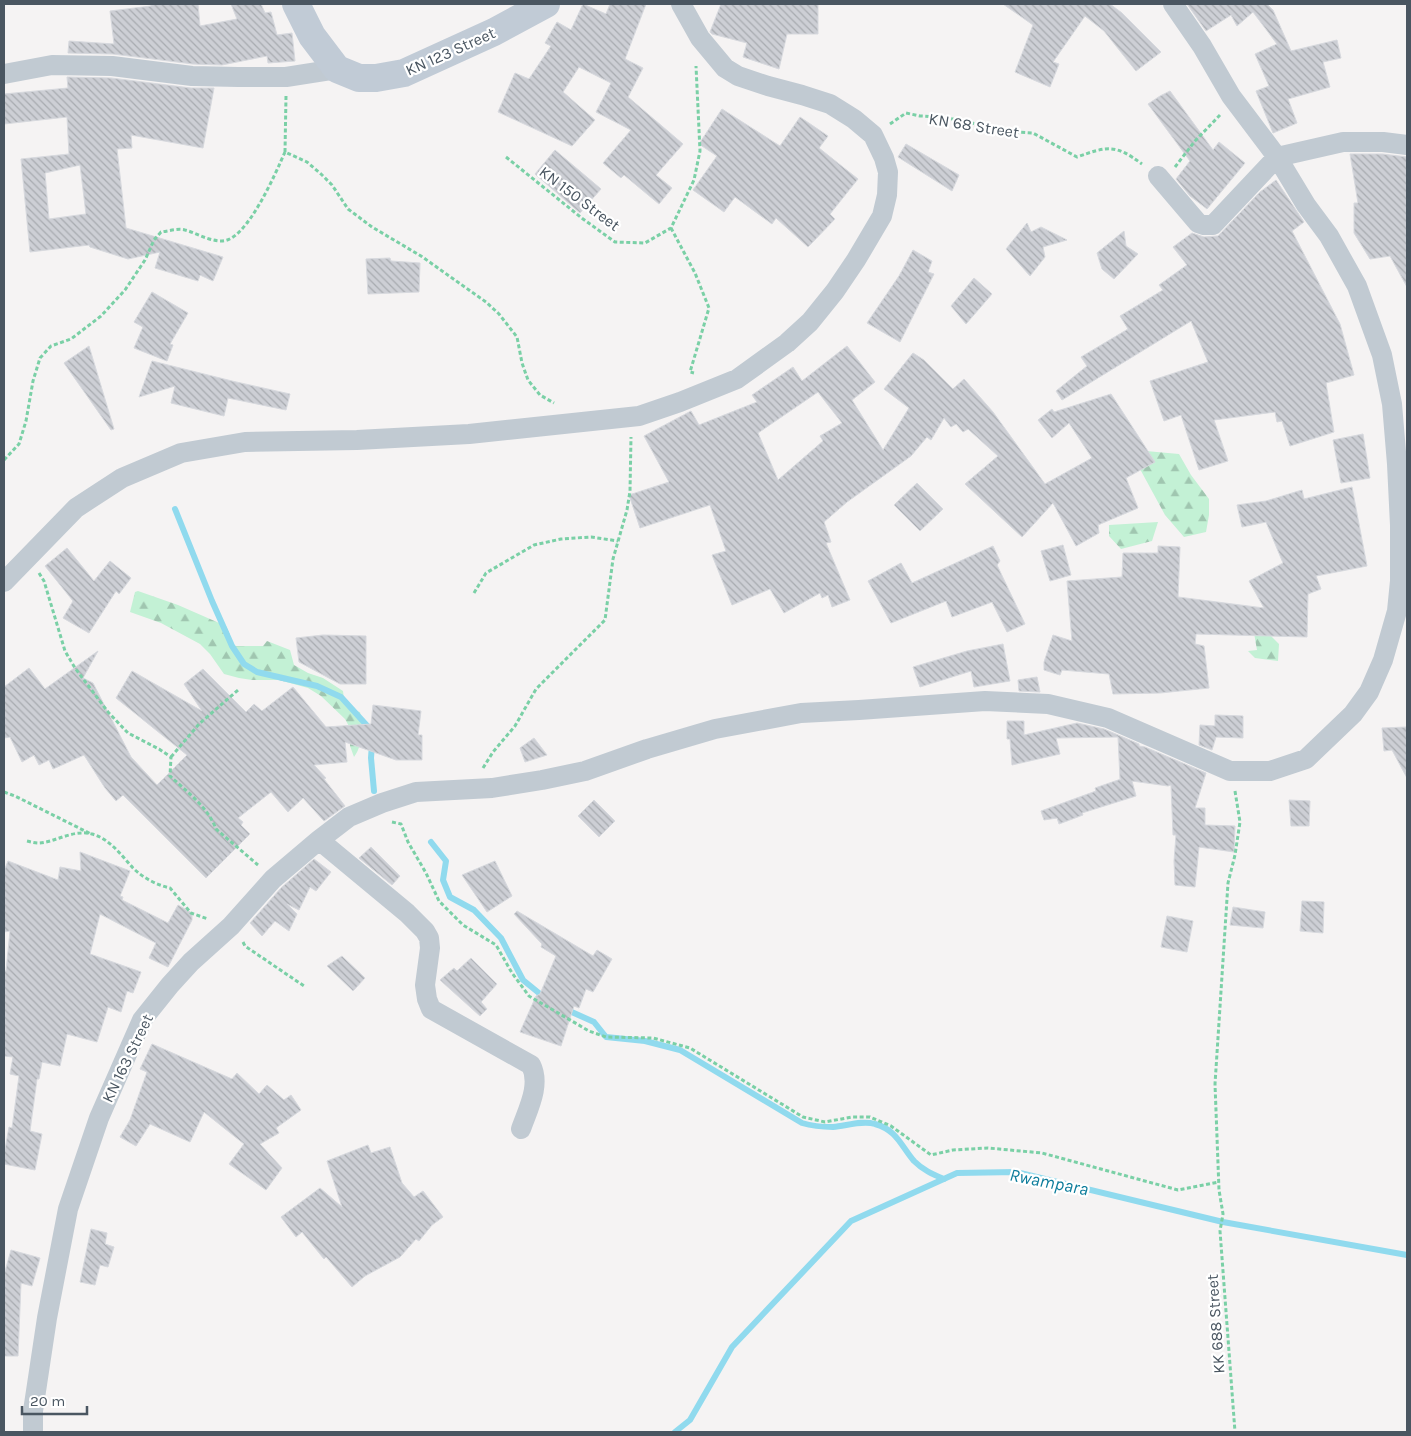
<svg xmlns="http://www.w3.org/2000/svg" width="1411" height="1436" viewBox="0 0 1411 1436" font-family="Karla,sans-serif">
  <defs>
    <pattern id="forest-firs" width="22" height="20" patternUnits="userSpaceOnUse" patternTransform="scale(1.25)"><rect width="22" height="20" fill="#c3f1d5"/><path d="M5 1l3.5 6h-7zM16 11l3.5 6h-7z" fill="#a0c6b0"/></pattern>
    <pattern id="building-back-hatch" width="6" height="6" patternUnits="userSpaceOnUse" patternTransform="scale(1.25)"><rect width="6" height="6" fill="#cdcfd5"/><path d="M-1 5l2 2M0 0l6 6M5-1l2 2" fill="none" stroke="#a8abb0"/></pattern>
  </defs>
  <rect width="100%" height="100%" fill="#f5f3f3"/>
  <path fill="url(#forest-firs)" d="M1146,451l33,3 12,21 18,24v16l-3,17 -22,5 -19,-22 -25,-46z
    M1158,522l-6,19 -31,8 -12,-13v-11z
    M138,591l40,14 48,21 4,9 -2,5 6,6h29l4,-5 23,9 4,15 14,8 15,5 20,13 1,8 5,10 11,3c3,13 3,34 -6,45l-4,-11 1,-16 -6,-11 -24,-23 -13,-8 -29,-8h-27l-13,-2 -15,-4 -14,-20 -10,-10 -39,-21 -31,-11 5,-20z
    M1267,632l12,12 -1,17 -23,-3 -7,-7 9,-1 -3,-17z"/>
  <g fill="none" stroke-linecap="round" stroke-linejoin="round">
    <path stroke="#90daee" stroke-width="6" d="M175,509l37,92 20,45 12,18 13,8 60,14 24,11 30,33
      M372,744l-1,14 3,33
      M431,842l15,19 -3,19 7,17 24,13 27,28 22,42 22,18
      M565,1009l29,13 12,15 39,4 35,9 122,73c10,3 20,4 31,4 13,-1 29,-7 42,-3 22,6 26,22 39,37 9,9 18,13 30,18
      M675,1432l15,-12 42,-73 119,-126 106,-48 59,-1 207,50 184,33"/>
  </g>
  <path fill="url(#building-back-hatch)" stroke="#d7d9de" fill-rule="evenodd" d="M161,4h37l2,22 37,-7 -6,-15h30l4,9 6,-1 6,23 15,-2 3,28 -27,2 -1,-7 -45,9 -29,-1 -80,-10 -45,-1 1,-12 45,3 -4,-33 41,-5v-1z
    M583,4l23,10 4,-10h36l-21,55 18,9 -15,29 55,47 -27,31 16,13 -13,16 -35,-29 -3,3 -18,-15 28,-33 -35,-18 15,-29 -32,-16 -16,25 32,28 -23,26 -74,-34 17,-39 14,6 22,-33 -6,-3 12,-21 14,8z
    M721,4h97v30h-31l-8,35 -36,-12 4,-14 -35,-9 -2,-2z
    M1003,4h107l12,9 39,39 -25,19 -32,-40 -19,-15 -32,46 6,2 -9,23 -35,-15 18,-47z
    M1187,4h80l6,6 18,41 46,-11 4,18 -18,4 7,25 -42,12 9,24 -24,10 -17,-42 13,-5 -14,-32 22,-10 -24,-32 -16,14 -6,-11 -25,16z
    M67,77l44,1 80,10h23l-11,60 -72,-13 1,13 -15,1 9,79 97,29 -10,24 -13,-6 -2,6 -43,-13 5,-16 -32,7 -38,-12 -1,-2 -59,7 -9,-93 48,-5 -2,-37 -63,7v-30l64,-6zM80,165l6,49 -37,5 -4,-46z
    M1170,91l43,59 6,-8 26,21 -38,46 -17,-13 -14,-17 14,-18 -42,-57 12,-8z
    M722,109l58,37 20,-29 28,19 -9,12 39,31 -28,35 5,5 -27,28 -32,-29 -4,6 -37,-27 -11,15 -31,-22 24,-34 -18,-12z
    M906,144l53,31 -7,16 -54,-34z
    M555,150l46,39 -21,24 -45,-39z
    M1350,154h32l25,3v130l-17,-31 -20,3 -16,-26v-30h4z
    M1276,180l28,42 -12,9 48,93 14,51 -28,8 8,49 -44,14 -8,-25 -5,1 -2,-10 -61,8 14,41 -29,9 -18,-55 -17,6 -14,-40 58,-19 -17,-41 -129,79 -6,-9 31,-25 -6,-9 47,-28 -8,-13 43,-26 -4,-5 28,-20 -14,-18 19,-14 12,4 14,-1 42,-44z
    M1027,223l4,9 10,-5 26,13 -24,7 2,10 -15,19 -24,-27z
    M1124,231l2,15 12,8 -24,25 -12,-10 -5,-16z
    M913,250l19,11 -4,11 6,2 -34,68 -33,-19 32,-47z
    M390,258l1,3 29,2 -1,29 -51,2 -2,-35z
    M974,278l18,16 -26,30 -15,-18z
    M152,292l36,21 -18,31 3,1 -6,16 -33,-13 9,-21 -9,-5z
    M89,346l25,83 -3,1 -47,-67z
    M847,346l28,36 -23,18 31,50 26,-42 -25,-19 29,-36 11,7 29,29 11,-10 29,33 52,72 47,-26 -23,-35 -17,15 -14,-18 14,-11 2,3 57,-18 44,68 -29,16 12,30 -40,17 1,8 -23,13 -23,-43 -31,34 -57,-53 33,-28 -30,-27 -5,3 -7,-8 -5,3 -7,-9 -13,22 -4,-3 -16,19 -64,46 -23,20 7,20 -5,1 24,57 -18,7 -4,-12 -6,3 -2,-5 -36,20 -14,-24 -38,16 -20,-50 14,-4 -16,-46 -70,23 -11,-33 40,-13 -25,-46 47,-25 8,14 58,-23 -5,-7 41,-28 9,14zM818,392l24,31 -22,13 3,5 -45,39 -20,-47z
    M152,361l80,20 58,13 -4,16 -58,-12 -4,18 -53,-13 4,-17 -36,11z
    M1363,434l7,44 -29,5 -8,-43z
    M917,483l26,26 -23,22 -26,-26z
    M1352,487l15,79 -51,10 5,13 -13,5 -1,43 -111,-3 -1,10 9,2 5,42 -49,5 -47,1 -4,-20 -47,-4 -2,5 -16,-5v-8l9,-27 19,6 -5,-60 55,-4 1,-24h35v-7l22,1 -2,50 86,11 -15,-27 34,-18 -17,-41 -24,5 -5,-22 29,-4 36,-11 2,9z
    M1063,545l8,30 -21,6 -9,-30z
    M993,546l7,15 -3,4 28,59 -18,8 -15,-30 -40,15 -6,-16 -55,22 -23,-42 33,-18 11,20z
    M67,548l27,33 16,-20 21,17 -12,16 -3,-3 -27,42 -26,-15 10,-17 -28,-35z
    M323,635l43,1v48h-26l-41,-22 -3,-24z
    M1003,644l7,37 -36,6 -3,-16 -51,16 -7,-20 54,-16z
    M98,651l-15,27 10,5 38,74 26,28 30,-30 -71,-57 16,-27 70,40 -18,-27 19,-15 43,43 8,-8 8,7 31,-24 33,40 45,-3 2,-19 48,6 -3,24h4v25h-26l-51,-18 2,20 -33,3 12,13 -2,1 21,27 -21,15 -21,-23 -15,14 -17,-20 -33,26 5,4 -2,3 9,9 -44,44 -83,-83 -7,6 -11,-13 -21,-33 -31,14 -4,-9 -10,5 -5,-10 -12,7 -12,-25 -6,1v-51l25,-19 16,21z
    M1037,677l3,15 -21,-1 -1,-11z
    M1215,715l28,1v22l-27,-1 -4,13 -13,-5 1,-20 15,1z
    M1007,721h17v14l53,-12 27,6 35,15v2l6,1 61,26 -11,35h10v17l30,1 -1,26 -35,-5 -4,40 -20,-2 -1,-24 2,-26h-3l-2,-50 -3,1 -36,-5 4,15 -54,17 1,2 -24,9 -2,-6 -13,2 -3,-9 55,-20 -1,-3 26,-9h-1l-2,-42 -62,1 4,16 -48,11 -2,-26h-3z
    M1407,727v51l-15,-28 -8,1 -2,-23z
    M534,738l13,17 -22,7 -5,-14z
    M594,800l21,21 -16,16 -21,-21z
    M1289,800l21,1 -1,25h-18z
    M371,847l29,29 -8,9 -33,-27z
    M80,852l50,19 -10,25 3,1 -1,3 46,23 10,-18 14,8v7l-24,47 -19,-9 7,-15 -56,-29 -10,40 51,18 -8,21 -6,-2 -6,21 -13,-5 -11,35 -30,-8 -7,32 -18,-4 -3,17h-2l-7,52 12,3 -7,36 -31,-6v-9l5,-28 3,1 7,-52 -9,-2 3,-17 -9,-1v-86l2,1 4,-40 -6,1v-61l4,-10 50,19 2,-13 21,4z
    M314,859l17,13 -15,19 -6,-4 -11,23 -12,-6 10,10 -8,17 -14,-10 -13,15 -12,-13 31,-35z
    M495,861l17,35 -25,16 -25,-37z
    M1302,901l22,1 -1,31 -23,-2z
    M1233,907l32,5 -2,16 -33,-3z
    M517,911l76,45 4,-6 15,9 -19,33 -7,-3 -7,19 -5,-2 -13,40 -41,-14 16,-36 4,-2 16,-38 -15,-9 1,-3 -28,-30z
    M1167,916l26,5 -6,31 -26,-5z
    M342,956l23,22 -12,13 -26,-25z
    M471,958l26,26 -16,18 6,7 -7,7 -40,-36 14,-12 3,3z
    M152,1044l80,35 5,-6 22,21 8,-9 17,15 7,-5 10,15 -25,18 3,5 -19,11 22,24 -16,22 -37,-26 15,-20 -40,-32 -14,30 -40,-18 -14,22 -16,-9 10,-17 17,-48 -7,-3z
    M368,1145l3,8 19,-6 12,36 12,14 9,-6 20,26 -11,8 -13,16 -3,-2 -16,18 -35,19 -13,11 -26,-30 -2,2 -22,-27 -6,5 -15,-20 39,-29 22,19 -15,-46z
    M91,1229l16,4 -2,11 9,3 -6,20 -8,-2 -5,20 -15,-3z
    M11,1250l29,8 -8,28 -11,-3 -3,73h-14v-81z"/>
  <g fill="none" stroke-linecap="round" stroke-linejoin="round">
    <path stroke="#7ad0a6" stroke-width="3" stroke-dasharray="4 2.5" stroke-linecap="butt" d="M286,96l-1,56 22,10 14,12 11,11 16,24 24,18 49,29 65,46 13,12 18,23 5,26 6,17 12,15 14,8
      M890,124l16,-11 14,3 23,1 72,15 18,1 44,24c31,-11 38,-13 65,7
      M506,157l77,62 32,23 30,1 26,-15 23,-48 6,-29 -4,-85
      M1175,167l20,-26 25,-26
      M671,228l24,45 14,35 -19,64 4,1
      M4,460l15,-16 7,-23 7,-40 7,-23 11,-12 20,-7 30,-23 24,-26 20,-30 9,-20 7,-8c8,-1 17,-4 24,-2 12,3 23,11 37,11 25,0 54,-69 63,-89
      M39,573l5,8 21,70 10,17 33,44 20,21 31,16 12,8 -1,19c16,15 38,31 46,53l42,36
      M474,593l12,-20 48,-28 27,-6 30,-2 27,4
      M171,757l28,-33 39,-34
      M483,768l10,-16 22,-26 21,-37 69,-69 8,-61 14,-49 3,-19 1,-54
      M1235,791l5,31 -5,33 -7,28 -13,201 4,106 4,24 -3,17 15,201
      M4,792l11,4 76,38
      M392,822l9,2 7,18 18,31 13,28 24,24 33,20 16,28 17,23 60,35 17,6 47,1 37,10 113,69 22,5 27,-5h18l21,9 40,29 22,-5 35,-2 54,5 136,37 41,-8
      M27,841c4,1 8,2 12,2 17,-1 34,-14 53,-9 18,5 29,21 41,34 10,10 24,17 37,20l21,25 17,6
      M243,942l2,4 59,40"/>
    <path stroke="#c1cad2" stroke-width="20" d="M4,74l48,-9 60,1 80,10 46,1h48l51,-8
      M1158,176l40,47 6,2h9l64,-68 66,-15h40l24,3
      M4,582l72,-74 46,-30 59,-25 64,-11 112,-2 112,-6 170,-18 41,-14 57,-23 50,-36 23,-21 25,-31 21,-31 26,-44 5,-21 1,-23 -4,-14 -11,-23 -19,-16 -24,-15 -28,-9 -34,-9 -30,-10 -13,-8 -25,-30 -19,-34
      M319,840l88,73 18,18 4,7 1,10 -5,37 2,14 4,10 100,56c10,20 -3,44 -10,64
      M33,1432v-21l14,-93 21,-109 31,-91 43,-98 28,-35 21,-23 40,-36 42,-47 46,-39 30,-23 33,-14 34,-11 76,-4 50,-8 43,-9 62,-22 68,-20 86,-16 58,-3 126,-9 63,3 60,14 122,53h40l36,-12 47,-45 16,-22 14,-32 14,-49 3,-30v-56l-3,-61 -5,-60 -10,-49 -25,-69 -28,-50 -23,-31 -29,-48 -46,-61 -29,-50 -29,-42"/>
    <path stroke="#c1cbd6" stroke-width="28" d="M296,4l16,32 25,33 22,9h17l28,-5 90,-41 52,-28"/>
  </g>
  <g text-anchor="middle" stroke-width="4.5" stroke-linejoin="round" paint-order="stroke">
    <g font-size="16" fill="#4a5661" stroke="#fff">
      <text transform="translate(450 51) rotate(-24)" y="6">KN 123 Street</text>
      <text transform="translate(974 125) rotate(9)" y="6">KN 68 Street</text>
      <text transform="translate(580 198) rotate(37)" y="6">KN 150 Street</text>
      <text transform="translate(127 1058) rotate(-64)" y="6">KN 163 Street</text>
      <text transform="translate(1215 1324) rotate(-94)" y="6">KK 688 Street</text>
    </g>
    <g font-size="18" font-style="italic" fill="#0c7c9b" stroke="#fff">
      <text transform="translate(1049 1182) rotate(11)" y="6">Rwampara</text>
    </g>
  </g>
  <rect width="1411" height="1436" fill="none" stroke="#4a5661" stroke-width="10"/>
  <path d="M22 1406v8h65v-8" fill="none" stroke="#4a5661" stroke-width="2.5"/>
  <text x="30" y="1406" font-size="15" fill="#4a5661" stroke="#ffffff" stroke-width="4" paint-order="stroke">20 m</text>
</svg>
